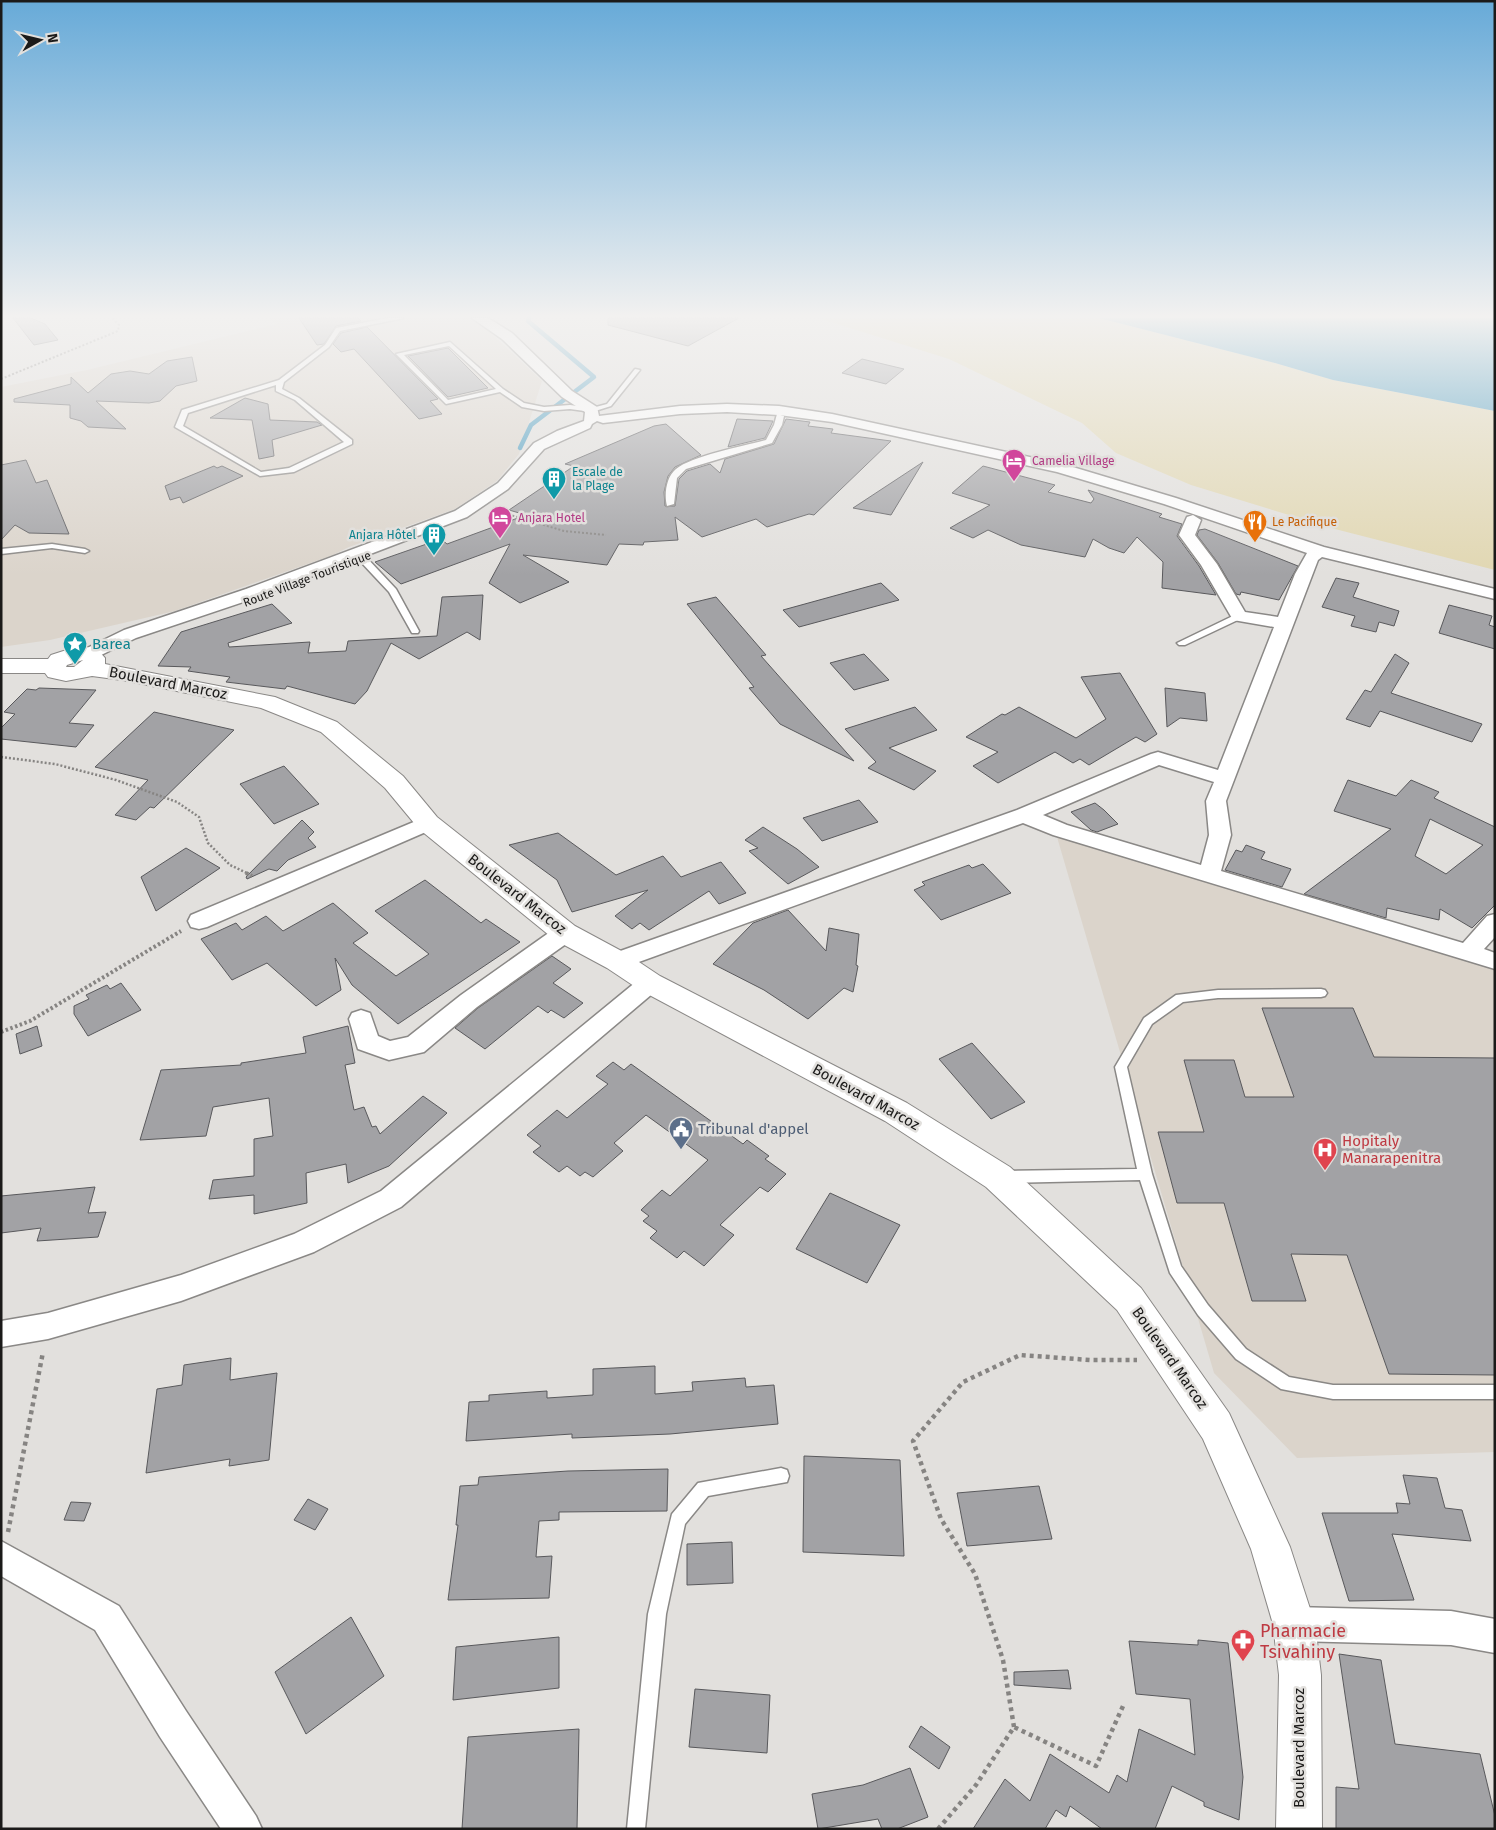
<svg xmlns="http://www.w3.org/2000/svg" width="1496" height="1830" viewBox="0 0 1496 1830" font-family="'Fira Sans',sans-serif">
  <rect width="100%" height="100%" fill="#e2e0dd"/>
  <path fill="#dbd4cb" d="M270,318h205l67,63 -23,73 -22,27 -42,28 -106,38 -16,8 -158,56 -125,29 -49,7v-260l86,-17 190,-46z
    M1057,837l438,131v484l-198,6 -83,-85z"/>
  <path fill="#e1d7b2" d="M818,318h281l176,45 58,17 162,31v159l-160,-41 -144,-44 -75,-32 -34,-30 -133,-64z"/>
  <path fill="#469abf" d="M1099,318h396v93l-162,-31 -58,-17z"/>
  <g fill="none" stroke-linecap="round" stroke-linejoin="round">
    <path stroke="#469abf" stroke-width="4.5" d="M520,448l11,-23 63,-48 -66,-56 1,-3"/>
  </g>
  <path fill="#a2a2a5" stroke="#59595c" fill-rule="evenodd" d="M13,318h18l14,6 13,16 -24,5z
    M299,318h59l3,3 -25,5 -12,18 -7,1z
    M608,318h131l-51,28 -80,-21z
    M367,327l71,72 -8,2 12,13 -23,5 -65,-70 -13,3 -8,-8 8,-11z
    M448,348l40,40 -40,9 -40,-41z
    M192,357l5,24 -21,5 -16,15 -11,2 -53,-2 30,28 -38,-2 -7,-6 -11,-3v-13l-56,-3v-3l57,-15v-7l17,16 23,-19 19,-3 19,3 18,-13z
    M862,359l42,10 -18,15 -44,-11z
    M245,398l23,6 2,16 47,2 5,3 -50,15 2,16 -15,3 -7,-39 -42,-2z
    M737,419l36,2 -8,17 -37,9z
    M786,419l24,3 -2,4 25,3 -2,4 60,8 -77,74 -5,-1 -42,13 -11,-8 -54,18 -27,-20 3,23 -34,2 -1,3 -24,-1 -12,21 -84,-10 46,27 -49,21 -31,-20 21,-39 -109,40 -26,-22 66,-23 6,5 79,-29 -17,-5 65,-44 -9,-2 89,-38 12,-2 35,31 -26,12 -7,9 -4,16 1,14h10l4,-27 8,-8 23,-7 10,9 5,-14 49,-15z
    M26,460l10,23 11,-3 22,54 -40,-1 -14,-8 -14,15v-75z
    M923,462l-32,53 -38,-7z
    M214,466l3,2 5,-2 21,10 -60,27 -3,-6 -10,3 -5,-14z
    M983,466l72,19 -7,7 43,11 3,-4 -6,-9 74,24 -3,3 23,7 -5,12 22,30 17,29 -54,-7 1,-26 -26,-25 -13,16 -15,-5 -16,-9 -8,18 -64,-12 -33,-15 -15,8 -23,-10 40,-23 -38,-12z
    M1205,529l93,37 -19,34 -38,-8 -1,3 -4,-1 -18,-31 -21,-28 2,-5z
    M1336,578l23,5 -6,14 46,14 -5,15 -15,-4 -3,10 -25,-6 4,-10 -33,-9z
    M881,583l18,17 -100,27 -16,-17z
    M483,595l-3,45 -13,-8 -48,27 -28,-16 -24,48 -12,13 -68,-18 -2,3 -59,-7 4,-5 -42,-6 3,-4 -33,-1 23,-34 91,-28 20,19 -64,20 1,4 81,-5 -2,11 38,-2 2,-10 89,-5 5,-39z
    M716,597l50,58 -5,1 93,105 -74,-37 -31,-36 5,-1 -67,-83z
    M1449,605l43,11 -3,9 6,2v22l-56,-16z
    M864,654l25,26 -35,10 -24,-27z
    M1395,654l14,9 -18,30 91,31 -10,18 -92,-31 -10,16 -24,-8 19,-29 6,2z
    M1120,673l37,61 -12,8 -9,-5 -47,28 -9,-6 -7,4 -18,-11 -57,31 -25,-17 25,-14 -32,-15 36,-23 3,1 14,-8 57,31 30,-19 -25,-42z
    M39,688l57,2 -27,33 25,2 -18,22 -75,-8v-11l14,-14 -11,-2 23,-23 9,1z
    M1165,688l40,5 2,28 -27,-3 -13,9z
    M915,707l22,23 -48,18 47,23 -22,19 -46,-22 8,-6 -31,-33z
    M154,712l80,18 -80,78 -4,-1 -14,13 -21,-5 33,-35 -53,-13z
    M284,766l35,38 -45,20 -34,-40z
    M1348,780l48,16 15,-16 28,12 -5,6 61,29v78l-23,23 -32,-19 -1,11 -52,-12 -1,10 -82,-24 87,-65 -57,-18zM1430,819l53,26 -37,29 -31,-18z
    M859,800l19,22 -56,19 -19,-23z
    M1095,803l9,7 14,14 -21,8 -6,-2 -20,-18z
    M302,820l12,12 -6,6 8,9 -28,13 -11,11 -8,-2 -22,10 -1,-2z
    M763,827l34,22 22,18 -31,17 -39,-33 9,-3 -13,-8z
    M558,833l58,42 47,-19 18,21 40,-15 25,31 -27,11 -10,-13 -60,39 -9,-7 -8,6 -17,-13 33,-26 -76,22 -15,-32 -48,-35z
    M1246,845l19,7 -4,7 30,10 -9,18 -57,-17 11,-20 6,2z
    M186,848l34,20 -64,43 -15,-34z
    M983,864l28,29 -70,27 -27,-30 11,-5 -3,-3 47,-17 3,3z
    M425,880l56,43 5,-4 34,23 -122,82 -46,-39 -17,-27 6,32 -25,16 -49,-43 -35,17 -31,-41 35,-16 6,7 24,-14 17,15 50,-28 35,30 -15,10 43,33 33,-22 -54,-43z
    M788,910l38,41 3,-23 30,6 -3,31 2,1 -5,26 -9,-4 -36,31 -44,-29 -51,-26 40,-41z
    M552,956l19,13 -18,14 30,20 -19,15 -13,-8 -3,3 -10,-7 -53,43 -30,-21 23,-20z
    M121,983l20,27 -53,26 -14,-22v-8l15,-7 -3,-4 21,-10 3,4z
    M1262,1008h91l21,49 121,1v317l-106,-1 -42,-119 -56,-1 15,47h-54l-28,-98h-47l-19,-71h46l-20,-72h50l11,37h49z
    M37,1026l5,20 -22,8 -4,-20z
    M348,1026l7,37 -10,2 9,45 10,-3 8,20 4,-1 4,8 43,-38 24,17 -58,53 -41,17 -2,-19 -40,9 1,30 -53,11v-19l-45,4 4,-19 41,-4v-37l19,-3 -4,-38 -56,9 -7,29 -66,4 21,-70 80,-5v-2l65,-10 -3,-16z
    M972,1043l53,59 -34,17 -52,-60z
    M613,1062l11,8 7,-6 112,80 4,-4 22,16 -4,3 21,15 -18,18 -8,-5 -40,38 14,10 -30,31 -20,-15 -7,7 -27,-20 7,-7 -14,-10 6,-5 -8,-6 21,-20 8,6 38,-36 -62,-45 -32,28 9,8 -30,26 -8,-5 -5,4 -13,-10 -8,6 -26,-20 8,-6 -14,-11 30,-25 10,8 41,-34 -12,-8z
    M95,1187l-7,26 18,-1 -8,25 -61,4 4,-13 -40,5v-37z
    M830,1193l70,32 -33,58 -71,-34z
    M231,1358l-1,22 47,-7 -8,87 -40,6 1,-7 -84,14 11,-84 25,-4 2,-20z
    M655,1366v28l38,-3 -1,-9 53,-4 1,9 28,-2 4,39 -108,10 -98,4v-4l-106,7 3,-39 20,-1v-6l58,-4v7l46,-3v-26z
    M804,1456l96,4 4,96 -101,-4z
    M668,1469l-1,42 -108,1v8l-20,1 -3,36 16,-1 -3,42 -101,2 10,-75h-2l4,-39 18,-1 1,-8 89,-6z
    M1403,1475l34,3 8,30 17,2 9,31 -79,-7 22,66 -65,1 -27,-88h76l-2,-10 14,1z
    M1039,1486l13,53 -85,7 -10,-53z
    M308,1499l20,10 -13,21 -21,-10z
    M71,1502l20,1 -7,18 -20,-1z
    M732,1542l1,41 -46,2v-41z
    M351,1617l33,59 -78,58 -31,-62z
    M559,1637v51l-106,12 3,-53z
    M1198,1640l30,3 15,134 -4,43 -35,-14v-4l-32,-16 -17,43h-53l-32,-23 -4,11 -10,-7 -11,19h-72l32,-50 25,22 20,-47 59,39 8,-18 10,7 12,-53 56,26 -5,-56 -54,-5 -7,-53 69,4z
    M1339,1654l42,6 14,84 85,10 15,62v13h-159v-42l23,2z
    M1068,1670l3,19 -57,-4v-13z
    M695,1689l75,6 -3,58 -78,-6z
    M921,1726l29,21 -11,22 -30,-22z
    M579,1729l-2,100h-115l6,-92z
    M910,1768l18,49 -31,12h-15l-4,-10 -60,10 -6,-35 51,-9z"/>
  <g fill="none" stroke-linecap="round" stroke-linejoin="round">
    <defs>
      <path id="service" d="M388,318h16l-64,13 -11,16 -45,35 -2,7 17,9 53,42v4l-58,28 -34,4 -85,-49 7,-17 97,-30 46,-35 11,-17zM276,385v6l19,9 49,42 -55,26 -28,4 -78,-46 5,-13z
        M450,342l53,47 21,14 20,4 26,-2 22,3 15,-4 28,-35 5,1 -29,36 -19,6 -22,-3 -26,2 -22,-4 -22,-15 -54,12 -50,-50zM449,346l47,43 -48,11 -44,-45z
        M777,414l7,2 -2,9 -10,18 -86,26 -9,9 -3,26 -7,2c-3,-11 -1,-29 9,-37 16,-13 68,-23 90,-29l8,-15z
        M52,544l33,5 4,2 -4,2 -33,-5 -51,6v-5z
        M359,556h6l31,33 23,42 -1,2h-6l-23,-41 -30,-32z
        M1239,613l3,1v4l-57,27h-6l-2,-2z
        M1321,989l4,1 2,3 -2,3 -4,1 -103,1 -35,4 -31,22 -25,43 25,107 29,92 27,39 38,44 43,28 44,8h162v14h-162l-52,-10 -45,-30 -38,-44 -28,-42 -30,-93 -133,3 -5,-2 -2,-4 2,-4 5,-2 130,-2 -22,-102 29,-49 32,-23 42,-5z
        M781,1468l6,2 2,6 -2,6 -79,14 -23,28 -19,90 -21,215h-18l21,-215 24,-100 26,-31z"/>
      <path id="minor" d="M472,318h16l24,15 60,58 25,16 2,9 81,-10 47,-2 52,2 53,8 234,51 110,33 148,49 171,42v10l-173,-42 -4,3 -92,241 5,34 -10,36 242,72 24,-27 8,-2v23l-11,12 11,4v16l-442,-134 -30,-12 -398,144 -8,2 -8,-2 -4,-6 4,-6 408,-145 134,-56 7,-2 60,18 56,-143 -41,-7 -32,-55 -22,-30 8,-18 6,-2 8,5 -6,15 22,29 28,48 33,5 17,-43 12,-21 -143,-49 -107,-32 -225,-50 -53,-7 -52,-3 -47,2 -77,9 -6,-2 -5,3 -2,4 -46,21 -36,40 -41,28 -209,80 -122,41 -41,20h-12l-3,-4 3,-4 41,-20 122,-41 209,-78 43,-28 36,-40 23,-12 27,-10 1,-9 -23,-15 -60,-58zM1159,765l55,17 -8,19 3,34 -8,30 -134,-40 -24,-10z
        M428,816l7,2 3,5 -3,5 -228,99 -8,2 -8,-2 -3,-6 3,-6z
        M565,925l8,2 3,6 -3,6 -96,68 -53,45 -35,8 -31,-11 -9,-30 3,-6 9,-3 9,3 8,23 12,5 18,-4 53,-42 96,-68z
        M650,974l8,3 4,6 -4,6 -257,218 -87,45 -133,49 -133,38 -47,8v-26l47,-8 133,-38 113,-41 87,-43 261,-214z
        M1,1541l118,65 67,105 70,105 6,13h-41l-61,-92 -65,-107 -94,-54z
        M1294,1607l157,4 44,8v34l-44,-8 -157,-4 -12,-5 -5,-12 5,-12z"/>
      <path id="secondary" d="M79,646l18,3 8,9v6l170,33 62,25 66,54 34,41 138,109 52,28 33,22 247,127 103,64 131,121 88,125 61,134 25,77 6,51 1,154h-46l3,-154 -6,-51 -22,-75 -48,-110 -86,-129 -131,-123 -101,-66 -245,-131 -33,-22 -52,-28 -136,-111 -34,-41 -64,-56 -60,-24 -139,-28 -30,-4 -26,5 -18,-4 -3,-4h-44v-14h47l3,-4zM83,660l-9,7h-8l1,-2z"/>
    </defs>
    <use href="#service" stroke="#8a8886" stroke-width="3"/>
    <use href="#minor" stroke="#8a8886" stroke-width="3"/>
    <use href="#secondary" stroke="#8a8886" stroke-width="2"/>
    <path stroke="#868482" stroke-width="2" stroke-dasharray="2 2" stroke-linecap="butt" d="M1,379l117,-48 1,-6 -7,-7
      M497,511l67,20 42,4"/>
    <path stroke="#868482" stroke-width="2.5" stroke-dasharray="2 2" stroke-linecap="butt" d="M1,757l54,7 61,16 61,22 22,15 9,26 22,22 19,9"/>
    <path stroke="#868482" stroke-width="4" stroke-dasharray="2.5 2.5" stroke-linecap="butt" d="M246,873l6,3
      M1,1032l29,-11 151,-90"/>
    <path stroke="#868482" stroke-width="4.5" stroke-dasharray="4 4" stroke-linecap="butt" d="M8,1532l35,-180
      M1014,1727l-11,-67 -28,-86 -34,-55 -28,-78 50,-59 57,-27 70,5h47
      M938,1829l38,-44 38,-58 82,39 27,-60"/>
    <use href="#service" fill="#fff" fill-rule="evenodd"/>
    <use href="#minor" fill="#fff" fill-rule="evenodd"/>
    <use href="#secondary" fill="#fff" fill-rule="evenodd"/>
  </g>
  <linearGradient id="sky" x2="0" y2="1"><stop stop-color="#67aad8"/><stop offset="0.55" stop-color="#f2f1f0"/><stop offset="1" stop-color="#f2f1f0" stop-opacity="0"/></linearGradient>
  <rect width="1496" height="575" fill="url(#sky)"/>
  <defs>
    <symbol id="hotel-pin" viewBox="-11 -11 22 30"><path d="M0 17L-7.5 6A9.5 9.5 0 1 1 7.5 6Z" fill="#d1479c" stroke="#e2e0dd"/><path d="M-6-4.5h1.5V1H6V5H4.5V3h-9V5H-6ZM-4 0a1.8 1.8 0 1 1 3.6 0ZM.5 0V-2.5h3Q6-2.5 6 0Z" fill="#fff"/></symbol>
    <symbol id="building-pin" viewBox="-11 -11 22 30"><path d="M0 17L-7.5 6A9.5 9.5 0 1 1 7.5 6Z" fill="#0f9aa8" stroke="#e2e0dd"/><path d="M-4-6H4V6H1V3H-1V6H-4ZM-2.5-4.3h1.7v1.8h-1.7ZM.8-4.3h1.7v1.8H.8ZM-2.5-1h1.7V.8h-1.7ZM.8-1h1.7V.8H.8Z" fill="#fff"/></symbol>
    <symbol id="restaurant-pin" viewBox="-11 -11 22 30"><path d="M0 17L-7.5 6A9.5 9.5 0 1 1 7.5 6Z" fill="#e8710a" stroke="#e2e0dd"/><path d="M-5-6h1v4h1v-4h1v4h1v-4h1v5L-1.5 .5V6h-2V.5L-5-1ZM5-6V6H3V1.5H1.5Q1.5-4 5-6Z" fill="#fff"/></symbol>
    <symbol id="sight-pin" viewBox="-11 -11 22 30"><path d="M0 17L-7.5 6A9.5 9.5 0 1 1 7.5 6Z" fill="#0f9aa8" stroke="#e2e0dd"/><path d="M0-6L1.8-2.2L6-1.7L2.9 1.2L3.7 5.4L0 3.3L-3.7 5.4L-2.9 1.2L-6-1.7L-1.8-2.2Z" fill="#fff"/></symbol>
    <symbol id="civic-pin" viewBox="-11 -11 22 30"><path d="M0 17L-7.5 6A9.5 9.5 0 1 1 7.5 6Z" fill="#5c6f8a" stroke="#e2e0dd"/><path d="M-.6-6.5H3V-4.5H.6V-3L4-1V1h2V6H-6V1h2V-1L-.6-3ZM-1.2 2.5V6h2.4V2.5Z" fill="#fff"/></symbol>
    <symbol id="hospital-pin" viewBox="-11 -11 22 30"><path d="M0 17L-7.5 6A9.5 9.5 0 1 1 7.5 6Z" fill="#e0444e" stroke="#e2e0dd"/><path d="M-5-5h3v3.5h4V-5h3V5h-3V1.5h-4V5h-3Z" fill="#fff"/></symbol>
    <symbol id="pharmacy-pin" viewBox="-11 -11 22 30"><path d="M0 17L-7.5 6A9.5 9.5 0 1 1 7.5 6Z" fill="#e0444e" stroke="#e2e0dd"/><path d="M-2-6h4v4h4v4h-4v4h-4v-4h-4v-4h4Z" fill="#fff"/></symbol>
  </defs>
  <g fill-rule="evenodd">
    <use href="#hotel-pin" x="1000" y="447" width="28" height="38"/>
    <use href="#building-pin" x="540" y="465" width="28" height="38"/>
    <use href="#hotel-pin" x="486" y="504" width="28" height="38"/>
    <use href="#restaurant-pin" x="1241" y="508" width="28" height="38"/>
    <use href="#building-pin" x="420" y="521" width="28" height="38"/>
    <use href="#sight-pin" x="61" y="630" width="28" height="38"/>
    <use href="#civic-pin" x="667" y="1115" width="28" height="38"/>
    <use href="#hospital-pin" x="1311" y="1136" width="28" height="38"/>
    <use href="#pharmacy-pin" x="1229" y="1627" width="28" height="38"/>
  </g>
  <g text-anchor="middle" stroke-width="5" stroke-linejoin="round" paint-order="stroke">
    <g font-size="12" fill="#b23c85" stroke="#e2e0dd" text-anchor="start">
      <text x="1032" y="465">Camelia Village</text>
      <text x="518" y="522">Anjara Hotel</text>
    </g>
    <g font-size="12" fill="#0d838f" stroke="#e2e0dd" text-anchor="start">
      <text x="572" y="476">Escale de<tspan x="572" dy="14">la Plage</tspan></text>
      <text x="416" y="539" text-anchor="end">Anjara Hôtel</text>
    </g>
    <g font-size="12" fill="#c56008" stroke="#e2e0dd" text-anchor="start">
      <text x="1272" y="526">Le Pacifique</text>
    </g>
    <g font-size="12" fill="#1b1a19" stroke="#e2e0dd">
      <text transform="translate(307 579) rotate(-21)" y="4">Route Village Touristique</text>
    </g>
    <g font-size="15" fill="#0d838f" stroke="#e2e0dd" text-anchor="start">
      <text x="92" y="649">Barea</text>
    </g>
    <g font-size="15" fill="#1b1a19" stroke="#e2e0dd">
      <text transform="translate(168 683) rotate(11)" y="5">Boulevard Marcoz</text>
      <text transform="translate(517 894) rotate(38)" y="5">Boulevard Marcoz</text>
      <text transform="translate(866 1097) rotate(29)" y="5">Boulevard Marcoz</text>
      <text transform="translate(1170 1358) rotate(55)" y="5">Boulevard Marcoz</text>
      <text transform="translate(1299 1748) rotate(-90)" y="5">Boulevard Marcoz</text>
    </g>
    <g font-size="15" fill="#4e5e75" stroke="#e2e0dd" text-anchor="start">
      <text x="698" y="1134">Tribunal d'appel</text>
    </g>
    <g font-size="15" fill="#be3a42" stroke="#e2e0dd" text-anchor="start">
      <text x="1342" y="1146">Hopitaly<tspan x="1342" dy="17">Manarapenitra</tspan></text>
    </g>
    <g font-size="18" fill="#be3a42" stroke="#e2e0dd" text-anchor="start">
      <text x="1260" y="1637">Pharmacie<tspan x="1260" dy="21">Tsivahiny</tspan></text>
    </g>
  </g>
  <rect width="1496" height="1830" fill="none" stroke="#1b1a19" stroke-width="5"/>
  <g transform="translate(40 40) rotate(82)" stroke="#e2e0dd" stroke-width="4" paint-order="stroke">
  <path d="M0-4L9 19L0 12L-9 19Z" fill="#1b1a19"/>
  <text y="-8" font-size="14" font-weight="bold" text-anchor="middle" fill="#1b1a19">N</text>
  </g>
</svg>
